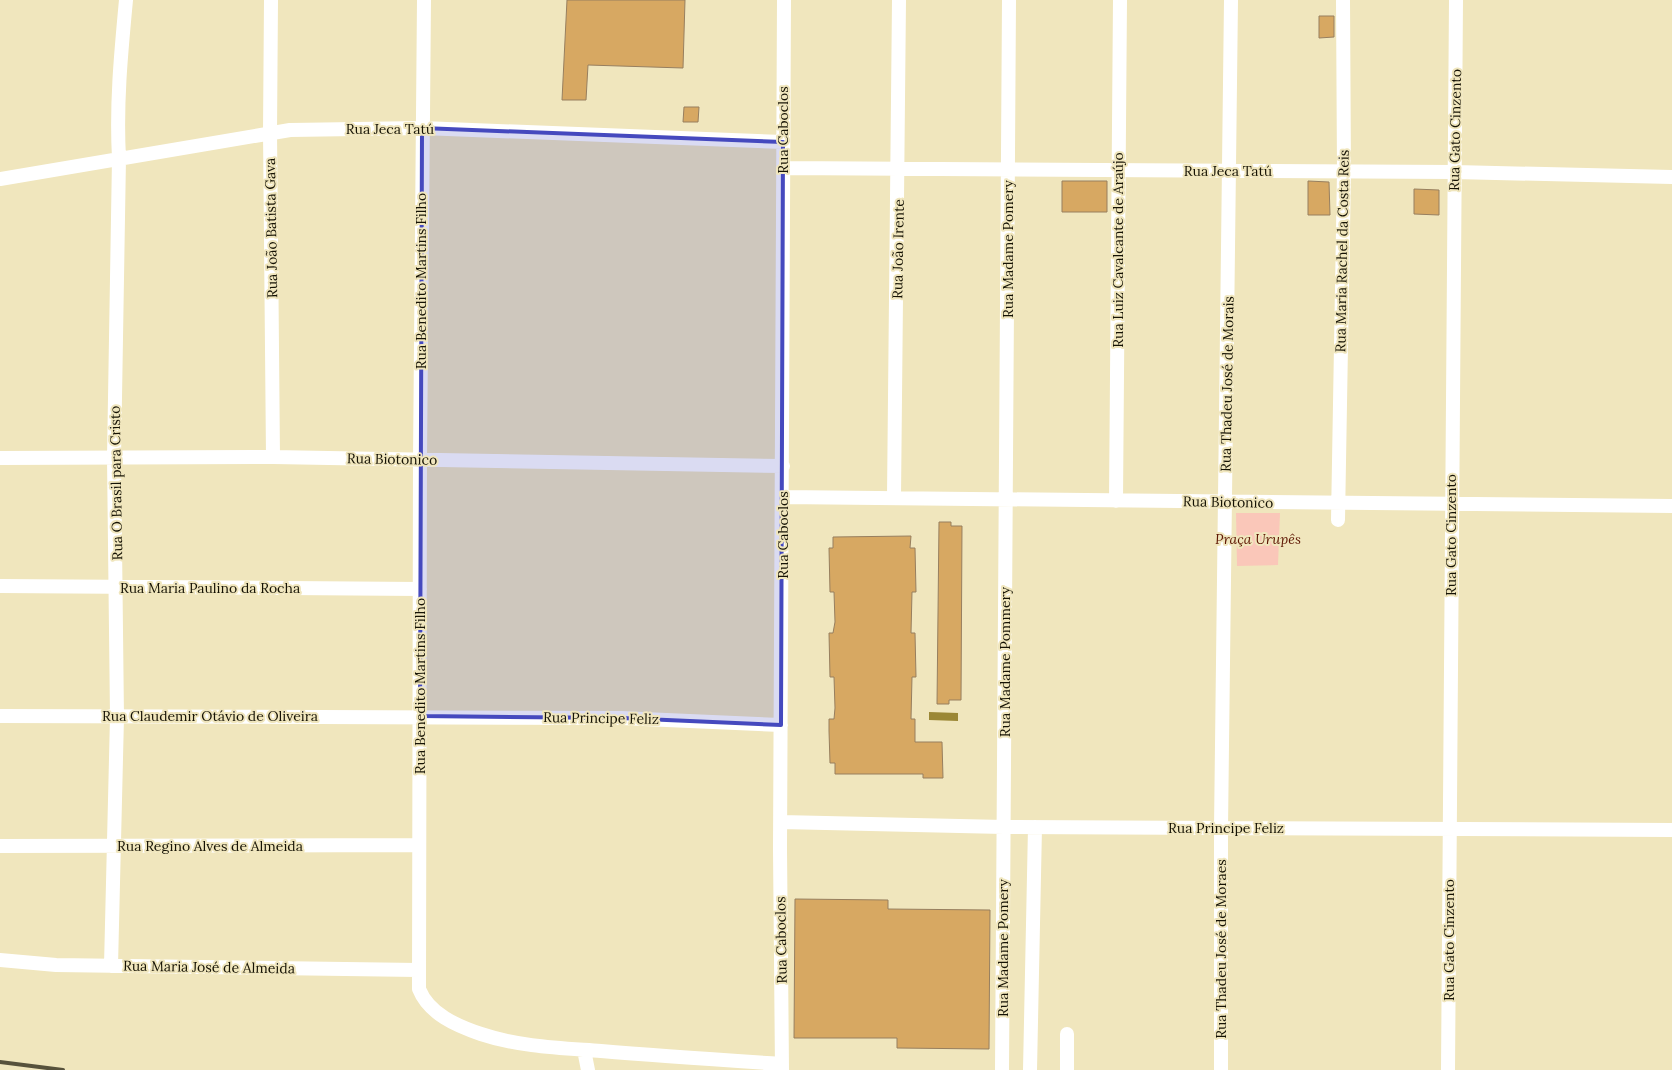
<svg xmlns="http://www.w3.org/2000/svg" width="1672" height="1070" viewBox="0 0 1672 1070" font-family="Lora,serif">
  <rect width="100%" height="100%" fill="#f0e6bd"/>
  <path fill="#fac7b9" d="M1236,513h44l-2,52 -41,1z"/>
  <path fill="#9b8735" d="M929,712l29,1v8l-29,-1z"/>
  <path fill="#d7a862" stroke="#977f5f" d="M567,0h118l-2,68 -95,-3 -2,35h-24z
    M1319,16h15v21l-15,1z
    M684,107h15l-1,15h-15z
    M1062,181h45v31h-45z
    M1308,181l21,1 1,33h-22z
    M1414,189l25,1v25l-25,-1z
    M939,522h12v4h11l-1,174h-12v4h-12z
    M911,536l-1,12h5l1,44h-4l-1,41h4l1,44h-4l-1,42h4v23h27l1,36h-20v-4h-88v-11h-5l-1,-32v-12h5l1,-11 -1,-31h-4l-1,-44h4l2,-11 -1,-30h-4l-1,-44h4v-11z
    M795,899l93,1v9l102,1 -1,139 -92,-1v-10h-103z"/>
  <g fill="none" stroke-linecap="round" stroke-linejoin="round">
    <path stroke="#fff" stroke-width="14" d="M271,0l-1,132 3,325
      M424,0l-4,460 -1,529c10,25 38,37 62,45 39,13 80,14 120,17 60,5 121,9 181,13
      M783,168l672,4 217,5
      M0,179l290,-49 132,-2 361,14
      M0,458l273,-1 510,9
      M783,497l889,9
      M894,497l5,-497
      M1116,501l4,-501
      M1338,520l6,-348 -1,-172
      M0,586l420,3
      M0,716l621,2 160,7
      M781,822l223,5 668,3
      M0,846l419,-1
      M0,960l56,5 362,5
      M111,966l6,-249 -3,-259 5,-300c-3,-53 2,-105 7,-158
      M584,1050l4,20
      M782,1070l-2,-221 4,-849
      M1002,1070l7,-1070
      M1030,1070l5,-243
      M1067,1070v-36
      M1221,1070v-242l10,-828
      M1448,1070l8,-1070"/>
    <path stroke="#57523c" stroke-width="4" d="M0,1062l63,8"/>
  </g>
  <path fill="#4549be" fill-opacity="0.2" stroke="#4549be" stroke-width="4" stroke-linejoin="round" d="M422,128l361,14 -2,583 -160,-7 -201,-2z"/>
  <g text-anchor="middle" stroke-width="4" stroke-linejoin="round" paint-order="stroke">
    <g font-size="14" fill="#151204" stroke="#f0e6bd">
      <text x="390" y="134">Rua Jeca Tatú</text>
      <text transform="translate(783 130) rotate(-90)" y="5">Rua Caboclos</text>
      <text transform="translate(1455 130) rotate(-89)" y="5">Rua Gato Cinzento</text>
      <text x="1228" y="176">Rua Jeca Tatú</text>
      <text transform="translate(271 228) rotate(-91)" y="5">Rua João Batista Gava</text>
      <text transform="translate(898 249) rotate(-89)" y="5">Rua João Irente</text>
      <text transform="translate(1008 249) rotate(-90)" y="5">Rua Madame Pomery</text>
      <text transform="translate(1118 250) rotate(-90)" y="5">Rua Luiz Cavalcante de Araújo</text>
      <text transform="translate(1342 251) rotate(-89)" y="5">Rua Maria Rachel da Costa Reis</text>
      <text transform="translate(421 281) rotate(-90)" y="5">Rua Benedito Martins Filho</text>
      <text transform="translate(1227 384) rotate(-89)" y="5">Rua Thadeu José de Morais</text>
      <text transform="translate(392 459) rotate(1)" y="5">Rua Biotonico</text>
      <text transform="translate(116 483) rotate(-91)" y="5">Rua O Brasil para Cristo</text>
      <text transform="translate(1228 502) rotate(1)" y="5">Rua Biotonico</text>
      <text transform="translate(783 535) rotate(-90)" y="5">Rua Caboclos</text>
      <text transform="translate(1451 535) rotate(-90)" y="5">Rua Gato Cinzento</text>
      <text x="210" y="593">Rua Maria Paulino da Rocha</text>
      <text transform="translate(1005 662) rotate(-90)" y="5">Rua Madame Pommery</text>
      <text transform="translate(420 686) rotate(-90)" y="5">Rua Benedito Martins Filho</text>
      <text x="210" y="721">Rua Claudemir Otávio de Oliveira</text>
      <text transform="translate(601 718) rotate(1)" y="5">Rua Principe Feliz</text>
      <text x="1226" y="833">Rua Principe Feliz</text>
      <text x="210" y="851">Rua Regino Alves de Almeida</text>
      <text transform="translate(781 940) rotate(-91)" y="5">Rua Caboclos</text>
      <text transform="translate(1449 940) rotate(-90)" y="5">Rua Gato Cinzento</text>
      <text transform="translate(1003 948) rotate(-90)" y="5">Rua Madame Pomery</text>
      <text transform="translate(1221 949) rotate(-90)" y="5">Rua Thadeu José de Moraes</text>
      <text transform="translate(209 967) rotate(1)" y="5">Rua Maria José de Almeida</text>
    </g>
    <g font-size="14" font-style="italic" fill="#5e1703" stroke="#f0e6bd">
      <text x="1258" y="544">Praça Urupês</text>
    </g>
  </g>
</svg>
